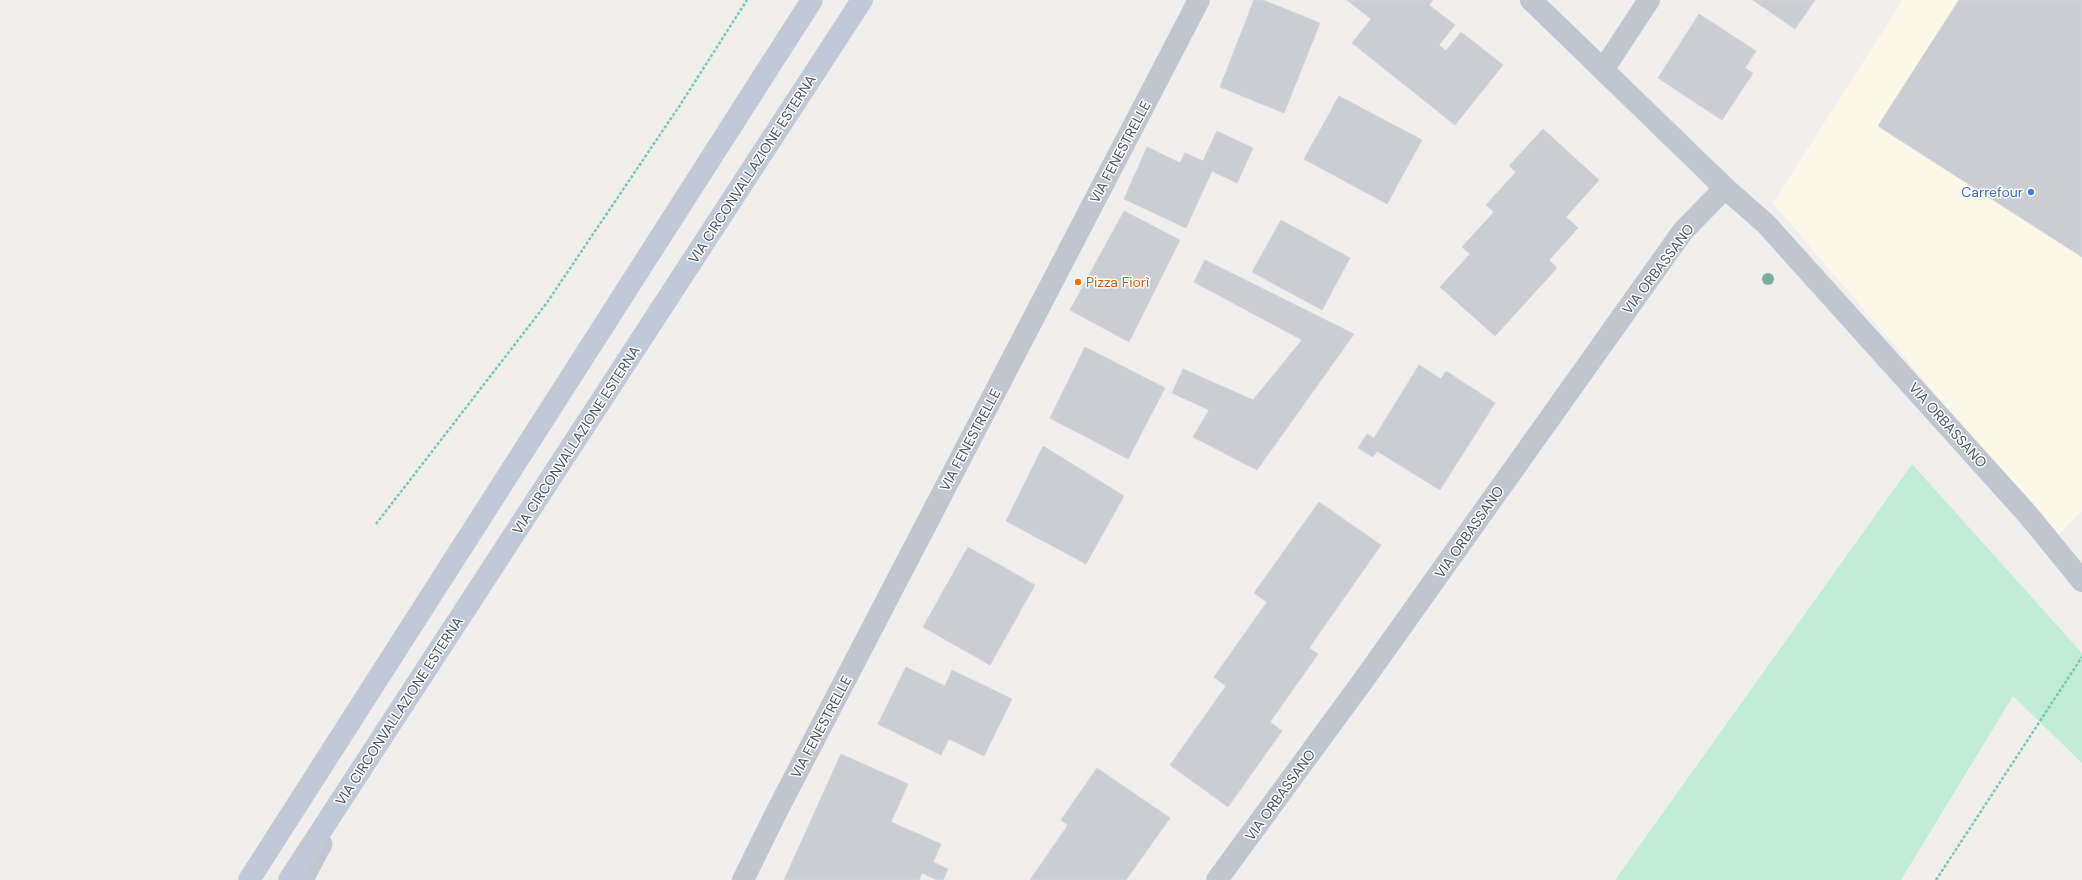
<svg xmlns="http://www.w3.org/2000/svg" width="2082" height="880" viewBox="0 0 2082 880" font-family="'DM Sans',sans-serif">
  <rect width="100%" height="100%" fill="#f1efee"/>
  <path fill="#fbf8e9" d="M1903,0h179v511l-25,25 -284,-333z"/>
  <path fill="#c0ecd8" d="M1912,464l170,189v110l-69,-67 -112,184h-286z"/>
  <path fill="#cccdd3" stroke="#d3d4d9" d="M1254,0h9l57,23 -36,90 -64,-26z
    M1347,0h86l-4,5 26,20 -16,20 7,6 15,-19 42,33 -48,60 -103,-82 19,-24z
    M1753,0h62l-20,29z
    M1959,0h123v257l-204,-131z
    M1699,14l57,37 -11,17 8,5 -31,47 -64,-42z
    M1339,96l83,44 -35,64 -83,-45z
    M1543,129l56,51 -33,37 12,11 -29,32 8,8 -62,68 -55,-49 30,-33 -8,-7 32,-35 -8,-7 30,-33 -7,-6z
    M1217,131l36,17 -16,35 -25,-12 -26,57 -62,-29 23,-52 33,16 5,-10 18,8z
    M1124,211l56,29 -51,102 -59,-32z
    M1281,220l69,38 -28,52 -70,-38z
    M1205,260l149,74 -97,136 -64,-33 16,-27 -37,-17 11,-24 70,31 49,-60 -108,-58z
    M1085,347l80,41 -37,71 -78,-41z
    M1419,365l22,14 5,-8 49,32 -55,87 -63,-39 -4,6 -15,-9 9,-14 7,4z
    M1043,446l81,50 -38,68 -80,-43z
    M1319,502l62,43 -72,103 9,6 -48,68 12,9 -54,76 -58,-42 56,-79 -12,-9 53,-75 -13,-9z
    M968,547l67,38 -45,80 -67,-38z
    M906,667l39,19 7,-16 60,29 -28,57 -35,-17 -8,16 -63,-31z
    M841,754l67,30 -17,38 50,22 -8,18 15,7 -5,11h-6l-15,-7 -3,7h-135z
    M1097,768l73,50 -44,62h-96l38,-55 -7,-5z"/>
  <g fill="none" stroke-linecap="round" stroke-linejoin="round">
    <path stroke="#7ac7ad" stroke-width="2.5" stroke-dasharray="3 2" stroke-linecap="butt" d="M376,524l170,-220 134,-199 67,-105
      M1936,880l146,-223"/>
    <path stroke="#c0c6cf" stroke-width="19" d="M304,880l19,-36"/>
    <path stroke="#c0c6cf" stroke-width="22" d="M1531,0l194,188 41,36 263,292 53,65
      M1603,70l46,-70
      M743,880l34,-69 422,-811
      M1217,880l148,-202 318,-447 42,-43"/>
    <path stroke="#c2c9d6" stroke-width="22" d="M249,880l563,-880
      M289,880l573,-880"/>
  </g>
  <circle fill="#7cad9c" cx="1768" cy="279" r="6"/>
  <circle fill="#3f7fe0" stroke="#fff" stroke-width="1.5" cx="2031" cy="192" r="4"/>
  <circle fill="#e8710a" stroke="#fff" stroke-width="1.5" cx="1078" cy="282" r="4"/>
  <g text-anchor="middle" stroke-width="3" stroke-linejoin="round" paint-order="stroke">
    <g font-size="14" fill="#484f5a" stroke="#fff">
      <text transform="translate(1120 152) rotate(-62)" y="5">VIA FENESTRELLE</text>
      <text transform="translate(752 169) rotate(-57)" y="5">VIA CIRCONVALLAZIONE ESTERNA</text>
      <text transform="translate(1658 269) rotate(-53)" y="5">VIA ORBASSANO</text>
      <text transform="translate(1948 425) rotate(48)" y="5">VIA ORBASSANO</text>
      <text transform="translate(576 440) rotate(-57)" y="5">VIA CIRCONVALLAZIONE ESTERNA</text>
      <text transform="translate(970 440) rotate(-62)" y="5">VIA FENESTRELLE</text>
      <text transform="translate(1469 532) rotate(-55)" y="5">VIA ORBASSANO</text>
      <text transform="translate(399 711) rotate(-57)" y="5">VIA CIRCONVALLAZIONE ESTERNA</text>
      <text transform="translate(821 727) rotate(-62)" y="5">VIA FENESTRELLE</text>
      <text transform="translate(1280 795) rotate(-54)" y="5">VIA ORBASSANO</text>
    </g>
    <g font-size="14" fill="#366cbe" stroke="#fff" text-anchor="end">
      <text x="2023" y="197">Carrefour</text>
    </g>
    <g font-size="14" fill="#c56008" stroke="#fff" text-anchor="start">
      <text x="1086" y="287">Pizza Fiorì</text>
    </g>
  </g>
</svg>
